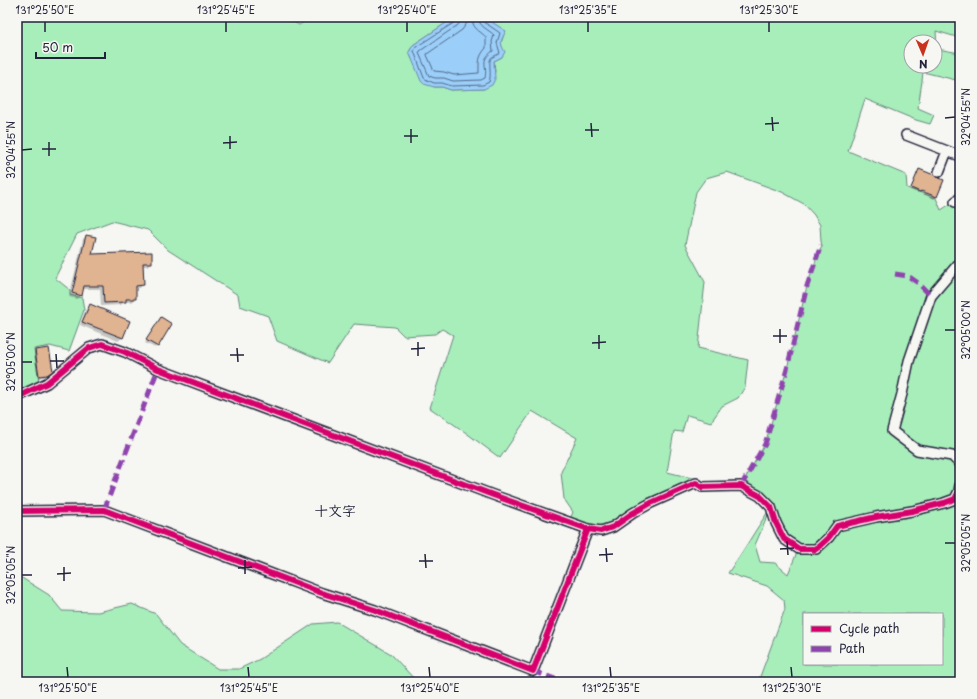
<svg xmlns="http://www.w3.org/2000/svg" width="977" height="699" viewBox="0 0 977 699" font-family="'Playpen Sans','Klee One',sans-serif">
  <rect width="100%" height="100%" fill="#f6f6f2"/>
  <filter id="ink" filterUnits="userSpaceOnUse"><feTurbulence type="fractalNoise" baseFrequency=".025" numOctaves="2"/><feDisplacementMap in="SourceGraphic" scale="8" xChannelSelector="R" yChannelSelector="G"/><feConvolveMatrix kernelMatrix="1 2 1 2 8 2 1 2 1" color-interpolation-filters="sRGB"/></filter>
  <g filter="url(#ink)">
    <path fill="#a8eebb" stroke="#65887b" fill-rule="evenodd" d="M17,17h268l14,8 13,-8h143l-42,28 -4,7 3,7 22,28h8l9,3 33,-1 11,-17 -1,-11 8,-4 -1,-14 4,-12 -21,-14h476v21l-24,-7 1,18 23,4v28l-37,-9 -1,9 -4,27 16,7 -4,9 -14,-4 -51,-21 -17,52 58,24 1,13 29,10 5,12 19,-12v484h-202l27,-73 -1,-9 -17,-14 -39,-13c15,-21 28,-44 43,-66l-30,-21 24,-42 22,-75 20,-83 13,-37 2,-3 -1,-5 -1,-16 -6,-10 -10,-11 -22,-12 -55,-20 -21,6 -10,14 -11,53 20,37 -7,66 50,12 -3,27 -7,11 -16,8 -11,16 -24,-7 -5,17 -8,-1 -7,41 29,7 -95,52 -32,-9 4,-10 -9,-13 -3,-27 16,-34 -45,-27 -32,47 -35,-26 -35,-24 23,-73 -11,-6 -7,5 -31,2 -9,-9 -41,-3 -26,39 -51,-22 -9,-25 -28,-10 -2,-11 -70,-45 -20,-20 -36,-9 -35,13 -22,44 15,12v5l12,3 2,12 -15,41 -19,-5 -16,3 6,38 -23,10zM911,42h24v24h-24zM771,508l13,31 14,11 -10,24 -13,-11 -15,-1 -5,-17zM804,614h138v50h-138z
      M17,575l32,20 13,16 36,1 34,-8 24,10 24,31 38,24h21l21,-10 53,-35 24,-2 54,32 26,28h-400z"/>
    <path fill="#9bcff9" stroke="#6b8aad" d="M455,17h29l22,14c-5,10 -7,11 -1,21l-3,5 -8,4 1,18 -3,6 -8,4 -33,1 -9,-3h-8l-10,-3 -3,-3 -12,-29 4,-7z"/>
    <path fill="#0003" d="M288,17h17l-6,3h-6z
      M919,171l17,26 -2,2 -15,-7 -2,1 -7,-3 7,-17z
      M86,236l4,19 61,8 -3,3h-6l1,19 -4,3h-4v11l-3,3h-8l-3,3 -20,1 -1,-17h-18l-1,6 -4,4 -8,-2 14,-58z
      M90,305l39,17 -7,16 -4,3 -38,-16 6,-16z
      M161,318l9,6 -15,24 -10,-5z
      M36,351l16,19 -8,7 -6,1 -4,-25z"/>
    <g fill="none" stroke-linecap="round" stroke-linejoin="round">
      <path stroke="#526787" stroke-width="1" d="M457,17l-1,3 -1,2 -39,25 -2,4 10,27 3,2 7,3h8l10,3 31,-1 6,-3c3,-7 -1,-20 2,-24 2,-2 7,-3 9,-5l-3,-10 3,-10 -16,-11 -1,-5
        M462,17l-1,4 -3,4 -38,26 -1,2 10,23 6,2h9l9,3 28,-1 4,-2c3,-13 -6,-17 8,-27l-1,-9 2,-7c-6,-6 -15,-8 -16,-18
        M468,17l-1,6 -5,7 -35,24v1l7,16 10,1 10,3 25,-2c0,-11 -1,-16 7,-25v-11c-7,-7 -14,-8 -14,-20"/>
    </g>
    <path fill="#e0b391" stroke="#22223b" d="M919,169l15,6 3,2 7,3 -7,17 -16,-6 -1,1 -9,-4z
      M86,235l10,2 -4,17 60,-2v11h-9l1,22 -8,1v13h-10v3l-22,1 -1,-17h-19l-2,10 -10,-3z
      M90,304l40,17 -7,17 -41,-16z
      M161,317l11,7 -14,23 -12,-7z
      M49,348l4,23 -6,4 -8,1 -4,-26z"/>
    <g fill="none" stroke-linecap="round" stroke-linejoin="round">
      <defs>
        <path id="minor" d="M906,135l54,21
          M939,172l8,-21
          M955,202l5,-4
          M960,262l-29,34 -22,65 -7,33 -10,37 25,19 35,6 8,8
          M17,397l30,-14 42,-35 13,-4 23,8 33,17 335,126 95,34 13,2 12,-4 20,-14 18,-10 45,-20 6,4 39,-1 19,10 11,11 5,16 8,16 15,10h17l13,-12 8,-11 39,-9 36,-6 32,-8 11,-4 4,-8 1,-6
          M17,511l87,-1 218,83 53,17 158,61 55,-142"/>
      </defs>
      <use href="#minor" stroke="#22223b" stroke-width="12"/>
      <use href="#minor" stroke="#f6f6f2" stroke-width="9"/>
      <path stroke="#8e44ad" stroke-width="5" stroke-dasharray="10 5" stroke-linecap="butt" d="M895,274l13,2 10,7 13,13
        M741,486l24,-42 22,-75 20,-83 14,-41
        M104,510l54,-141
        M533,671l30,11"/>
      <defs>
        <path id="cycleway" d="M17,397l30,-14 42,-35 13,-4 23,8 33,17 335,126 95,34 13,2 12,-4 20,-14 18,-10 45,-20 6,4 39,-1 19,10 11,11 5,16 8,16 15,10h17l13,-12 8,-11 39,-9 36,-6 32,-8 11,-4 4,-8 1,-6
          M17,511l87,-1 218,83 53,17 158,61 55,-142"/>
      </defs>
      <use href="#cycleway" stroke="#f6f6f2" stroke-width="8"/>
      <use href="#cycleway" stroke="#d6006c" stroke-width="6"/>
    </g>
  </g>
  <path fill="none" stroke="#22223b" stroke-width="1.5" d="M45,22v10M226,22v10M407,22v10M588,22v10M769,22v10M772,117l1,14M945,118l10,-1M591,123l1,14M765,124l14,-1M411,129v14M585,130h14M230,136v13M404,136h14M49,142v14M223,143l14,-1M42,149h14M22,150l10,-1M780,329v14M945,330h10M599,335v14M773,336h14M418,342v14M592,343l14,-1M237,348l1,14M411,349l14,-1M56,354l1,14M230,355h14M50,361h14M22,362h10M787,541l1,14M945,543h10M606,548l1,14M780,549l14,-1M425,554l1,14M599,555l14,-1M245,560v14M419,561h14M64,567v14M238,568l14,-1M57,574l14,-1M22,575h10M67,667l1,10M248,667l1,10M429,667l1,10M610,667l1,10M791,667l1,10"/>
  <g text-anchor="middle" stroke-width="3" stroke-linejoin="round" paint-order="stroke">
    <g font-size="14" font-weight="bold" fill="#22223b" stroke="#f6f6f2">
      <text x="335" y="516">十文字</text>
    </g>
  </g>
  <rect width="977" height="699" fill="none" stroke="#f6f6f2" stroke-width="44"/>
  <rect x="803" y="613" width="140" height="52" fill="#f6f6f2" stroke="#a1a1a9"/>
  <rect x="811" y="626" width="20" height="6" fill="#d6006c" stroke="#a1a1a9"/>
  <text x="839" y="633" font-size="12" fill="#22223b">Cycle path</text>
  <rect x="811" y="646" width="20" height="6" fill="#8e44ad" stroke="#a1a1a9"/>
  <text x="839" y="653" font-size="12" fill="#22223b">Path</text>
  <g transform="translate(923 54) rotate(178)"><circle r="19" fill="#f6f6f2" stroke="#a1a1a9"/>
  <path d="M0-3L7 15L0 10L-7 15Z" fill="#c8321e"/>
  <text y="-6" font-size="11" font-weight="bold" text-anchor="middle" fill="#22223b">N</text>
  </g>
  <path d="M36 52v6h69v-6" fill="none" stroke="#22223b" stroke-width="2"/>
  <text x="42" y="52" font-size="12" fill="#22223b" stroke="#f6f6f2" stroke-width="3" paint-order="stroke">50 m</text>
  <rect x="22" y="22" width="933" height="655" fill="none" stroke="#22223b" stroke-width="1.5"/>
  <g font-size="10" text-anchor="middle" fill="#22223b">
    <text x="45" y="14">131°25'50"E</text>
    <text x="226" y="14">131°25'45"E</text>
    <text x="407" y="14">131°25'40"E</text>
    <text x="588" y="14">131°25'35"E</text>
    <text x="769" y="14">131°25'30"E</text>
    <text transform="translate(966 117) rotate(-90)" y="4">32°04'55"N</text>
    <text transform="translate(11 150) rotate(-90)" y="4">32°04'55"N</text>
    <text transform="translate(966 330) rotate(-90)" y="4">32°05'00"N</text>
    <text transform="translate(11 362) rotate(-90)" y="4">32°05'00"N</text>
    <text transform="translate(966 543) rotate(-90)" y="4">32°05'05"N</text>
    <text transform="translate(11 575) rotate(-90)" y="4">32°05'05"N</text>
    <text x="68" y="692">131°25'50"E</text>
    <text x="249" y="692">131°25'45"E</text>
    <text x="430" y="692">131°25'40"E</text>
    <text x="611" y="692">131°25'35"E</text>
    <text x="792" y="692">131°25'30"E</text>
  </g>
</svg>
